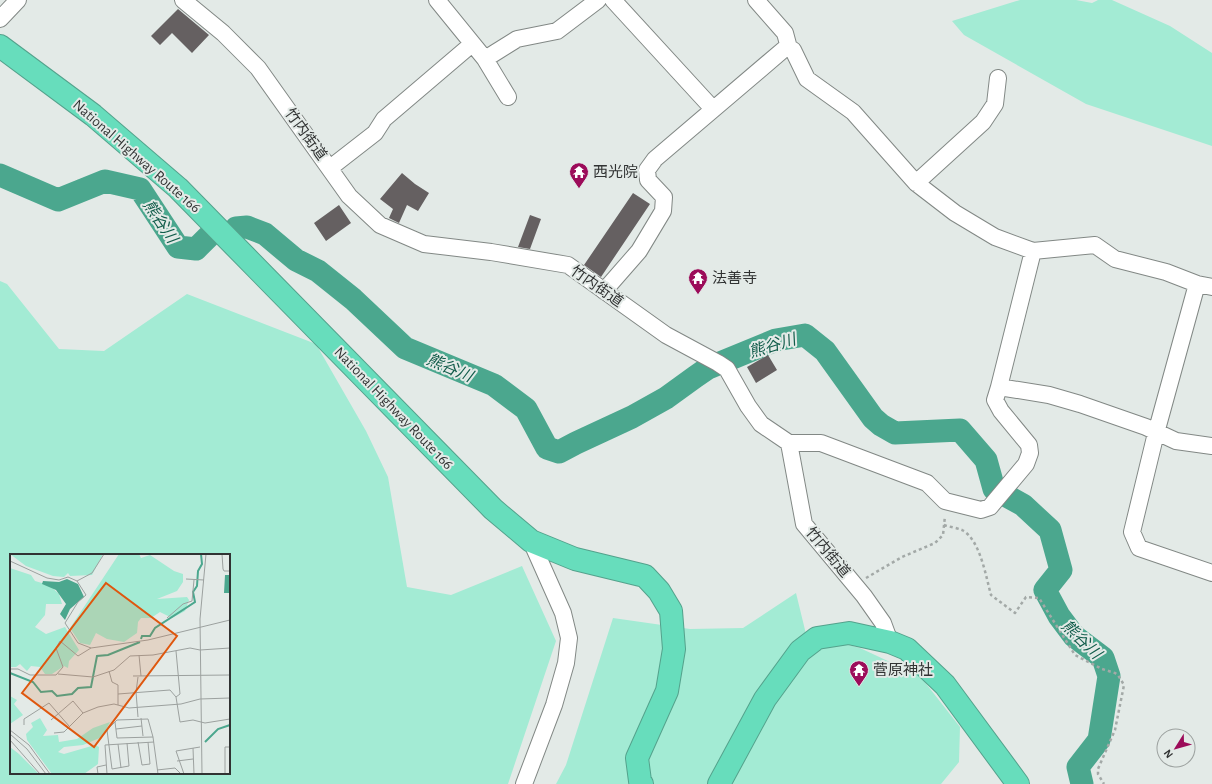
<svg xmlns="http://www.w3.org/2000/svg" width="1212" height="784" viewBox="0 0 1212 784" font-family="'Alegreya Sans','Noto Sans JP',sans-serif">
  <rect width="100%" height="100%" fill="#e3eae7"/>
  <path fill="#a3ebd4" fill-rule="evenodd" d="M1020,0h56l16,3 6,-3h14l58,26 42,27v93l-126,-42 -122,-69 -12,-14z
    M0,281l7,3 52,65 45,2 83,-57 129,50 50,87 22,46 19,110 44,8 71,-29 34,75 -48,143h-508zM11,555h218v218h-218z
    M796,593l10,41 54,14 60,28 40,51 -1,35 -18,22h-385l10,-19 47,-147 77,11 53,-1z"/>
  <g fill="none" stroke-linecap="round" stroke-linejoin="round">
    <path stroke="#4ba78e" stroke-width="23" d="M0,175l58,25 47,-19 35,8 38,58 18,2 13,-13
      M236,228l11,-1 18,7 31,26 22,11 35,28 52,49 89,37 32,24 21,39 12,4 17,-9 56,-26 34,-19 29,-21 13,-9 68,-28 29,-5 20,16 48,67 8,7 14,8 65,-3 26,30 8,29 29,16 27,25 11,40 -16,20 14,26 15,20 29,22 6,18 -10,64 -21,27 4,17"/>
  </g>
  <path fill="#656061" d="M178,9l31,26 -17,18 -20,-20 -12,12 -9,-9z
    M402,173l13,11 14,9 -11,18 -11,-6 -8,18 -10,-5 4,-9 -13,-10z
    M633,193l17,11 -49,73 -17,-12z
    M339,205l12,18 -25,18 -12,-18z
    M530,215l11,4 -11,30 -12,-2z
    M768,355l9,15 -21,13 -9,-16z"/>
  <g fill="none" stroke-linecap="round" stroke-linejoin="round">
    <defs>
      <path id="minor" d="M183,0l40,33 35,35 91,128 31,29 44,19 67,8 77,13 98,70 52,28 9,6 21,37 13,18 28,19 15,81 60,72 19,27 7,19
        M437,0l48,59 23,38
        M613,0l100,109
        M756,0l29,33 4,15 4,2 14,29 46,33 63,71 39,30 40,24 38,14 62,-6 20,14 51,13 31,12 15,3
        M0,19l18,-19
        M485,59l32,-20 40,-8 41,-31
        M330,168l45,-35 9,-14 88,-75
        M916,183l67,-61 12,-18 3,-26
        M1033,251l-34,136 50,8 31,9 66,23 30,14 36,5
        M1197,284l-41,149 -24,99 7,16 73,25
        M604,291l35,-40 24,-40 1,-14 -16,-17 -1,-10 8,-11 128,-109 6,-2
        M789,443h32l106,40 18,18 36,9 9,-3 36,-43 4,-11 -1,-8 -28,-34 -6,-11 4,-13
        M524,784l30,-79 12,-42 3,-25 -6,-25 -32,-72"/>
      <path id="highway" d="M0,46l93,69 85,73 315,321 38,32 44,18 70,17 14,15 12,20 3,38 -7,42 -30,67 3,23 2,3
        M719,784l46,-85 35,-48 17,-13 32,-5 41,9 17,7 38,36 73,99"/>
    </defs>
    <use href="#minor" stroke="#828885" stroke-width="18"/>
    <use href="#highway" stroke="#54a28c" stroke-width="24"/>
    <path stroke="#a3a9a7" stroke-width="2.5" stroke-dasharray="3 3" stroke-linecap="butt" d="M944,525c6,2 13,3 18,5 18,9 24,47 29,65l24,18 11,-16 13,1 36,57 27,14 13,4 3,2 6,10 -9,45 -17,39v5l6,10
      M866,578l36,-21 33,-14 8,-8 2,-19"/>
    <use href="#minor" stroke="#fff" stroke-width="16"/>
    <use href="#highway" stroke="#67ddbc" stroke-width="22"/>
  </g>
  <defs>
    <symbol id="temple-pin" viewBox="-11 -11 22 30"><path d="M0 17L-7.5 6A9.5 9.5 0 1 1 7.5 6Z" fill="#9c0c5a" stroke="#e3eae7"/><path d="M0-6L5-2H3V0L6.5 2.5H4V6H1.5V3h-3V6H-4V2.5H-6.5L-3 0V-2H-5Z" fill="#fff"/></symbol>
  </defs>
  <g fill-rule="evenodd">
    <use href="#temple-pin" x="568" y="161" width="22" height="30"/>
    <use href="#temple-pin" x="687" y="267" width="22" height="30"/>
    <use href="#temple-pin" x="848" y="659" width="22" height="30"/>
  </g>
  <g text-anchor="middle" stroke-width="4" stroke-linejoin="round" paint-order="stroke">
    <g font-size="15" fill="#313333" stroke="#e3eae7">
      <text transform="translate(306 134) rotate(54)" y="5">竹内街道</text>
      <text transform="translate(137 156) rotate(41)" y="5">National Highway Route 166</text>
      <text transform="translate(597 286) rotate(35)" y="5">竹内街道</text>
      <text transform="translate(394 408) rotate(46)" y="5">National Highway Route 166</text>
      <text transform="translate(828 552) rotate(50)" y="5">竹内街道</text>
    </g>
    <g font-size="15" fill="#313333" stroke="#e3eae7" text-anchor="start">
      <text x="593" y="177">西光院</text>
      <text x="712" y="283">法善寺</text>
      <text x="873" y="675">菅原神社</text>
    </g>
    <g font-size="16" font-style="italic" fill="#125d4b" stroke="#e3eae7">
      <text transform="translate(161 221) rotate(56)" y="6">熊谷川</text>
      <text transform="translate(772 345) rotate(-17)" y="6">熊谷川</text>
      <text transform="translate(450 367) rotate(23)" y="6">熊谷川</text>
      <text transform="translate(1082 639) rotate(44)" y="6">熊谷川</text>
    </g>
  </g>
  <g transform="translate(10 554)">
    <rect width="220" height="220" fill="#e3eae7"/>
    <path d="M0,0h92v2l-10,19 -22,1 -2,-3 -4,4 -11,-1 -27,-10zM109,0h20l2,4 9,-3 24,16 9,3v8l-6,9 -20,8 30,-2 2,3 -4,11 -13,7 -12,-6 -9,6h-10l-3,4 -1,11 -13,9 -17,-3 -11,-6 -6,12 -10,-2 -10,-15zM0,14l21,7 4,6 14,4 10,9 3,10h-16l-1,11 -10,12 11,7 19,-7 14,23 -10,11 -1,7 -4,-2 -12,8h-7l-5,-7 -9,-1 -4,5 -7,-7 -4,3h-6zM0,142l7,4 -3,4 9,11 -13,9zM30,164l7,12 -4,6 15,-1 1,7 18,-3 16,-11 17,-6 -8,15 -19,8 -19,2 -6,5 6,2 31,-9 4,2 -1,17 -14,10h-32l-25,-34 -1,-6 7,-7 -2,-4zM0,193l9,7 20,20h-29z" fill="#a3ebd4"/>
    <path d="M215,21h5v18h-6zM57,25l11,5 6,13 -14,12 -5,11 -5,-6 6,-10 -10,-14 -14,-6 1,-3 16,1z" fill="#4ba78e"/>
    <path fill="none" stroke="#4ba78e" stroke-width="2" d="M131,85l1,-3h8l5,-8 40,-26 -2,-10 4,-6 1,-15 4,-7 -1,-10M0,119l23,9 8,10 11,-1 5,5 15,-2 6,-6 13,-1 6,-31 11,-1 32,-13M195,188l13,-13 12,-4"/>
    <path fill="none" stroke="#9ca19f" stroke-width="1" d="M212,0l1,15 1,2h6M0,7l37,17 12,2 9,-3 9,4 9,14 -8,7 -13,21 13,20 13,5M176,25l18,1M67,27l15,-8 12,-19M157,64l16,-14 9,-3 2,-21M129,101l2,21M0,115h8l12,6h26l7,-8 -7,-19 4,-7 18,15 13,-8 57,-8 82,-20M99,117l3,11 6,3v20M48,120l35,3 21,-7 16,-14 23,-1 37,-7 10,2 30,-2M123,122l97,-1M108,140l52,-4 6,7 4,25 13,-2 12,3 25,-4M166,143l4,-3 -4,-43M128,163l-2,-25 2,-15M131,164l2,18M41,166l22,-19 10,12M105,168l2,16 36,-1M14,171v-6l25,-16 20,23M106,175l26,-3M0,176l19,15 21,29M44,179l10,-1 19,-19 15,-6 16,-3 15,4 52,-4 19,-5 30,-1M0,180l17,15 19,25M0,186l30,34M128,188l4,23 8,-1 -2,-22M117,189l2,23 -17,3 -5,-39 10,-10 31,-1 5,18 5,37M108,190l3,24M183,194l1,26M167,207l16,-2M147,216l18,-2 6,6M88,220l-1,-7 9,-2M97,220l-2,-29 49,-3M174,220l-8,-23 24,-4M192,220l-2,-155 6,-65M215,220v-27h5"/>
    <path fill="#df570e" fill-opacity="0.15" stroke="#df570e" stroke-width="2" d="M96,29l71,53 -83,111 -72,-54z"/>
    <rect width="220" height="220" fill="none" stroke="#313333" stroke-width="2"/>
  </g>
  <g transform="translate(1176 748) rotate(233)"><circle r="19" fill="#e3eae7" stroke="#9ca19f"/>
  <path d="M0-3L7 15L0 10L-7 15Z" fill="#9c0c5a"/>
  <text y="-6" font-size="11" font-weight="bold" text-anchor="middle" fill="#313333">N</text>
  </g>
</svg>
